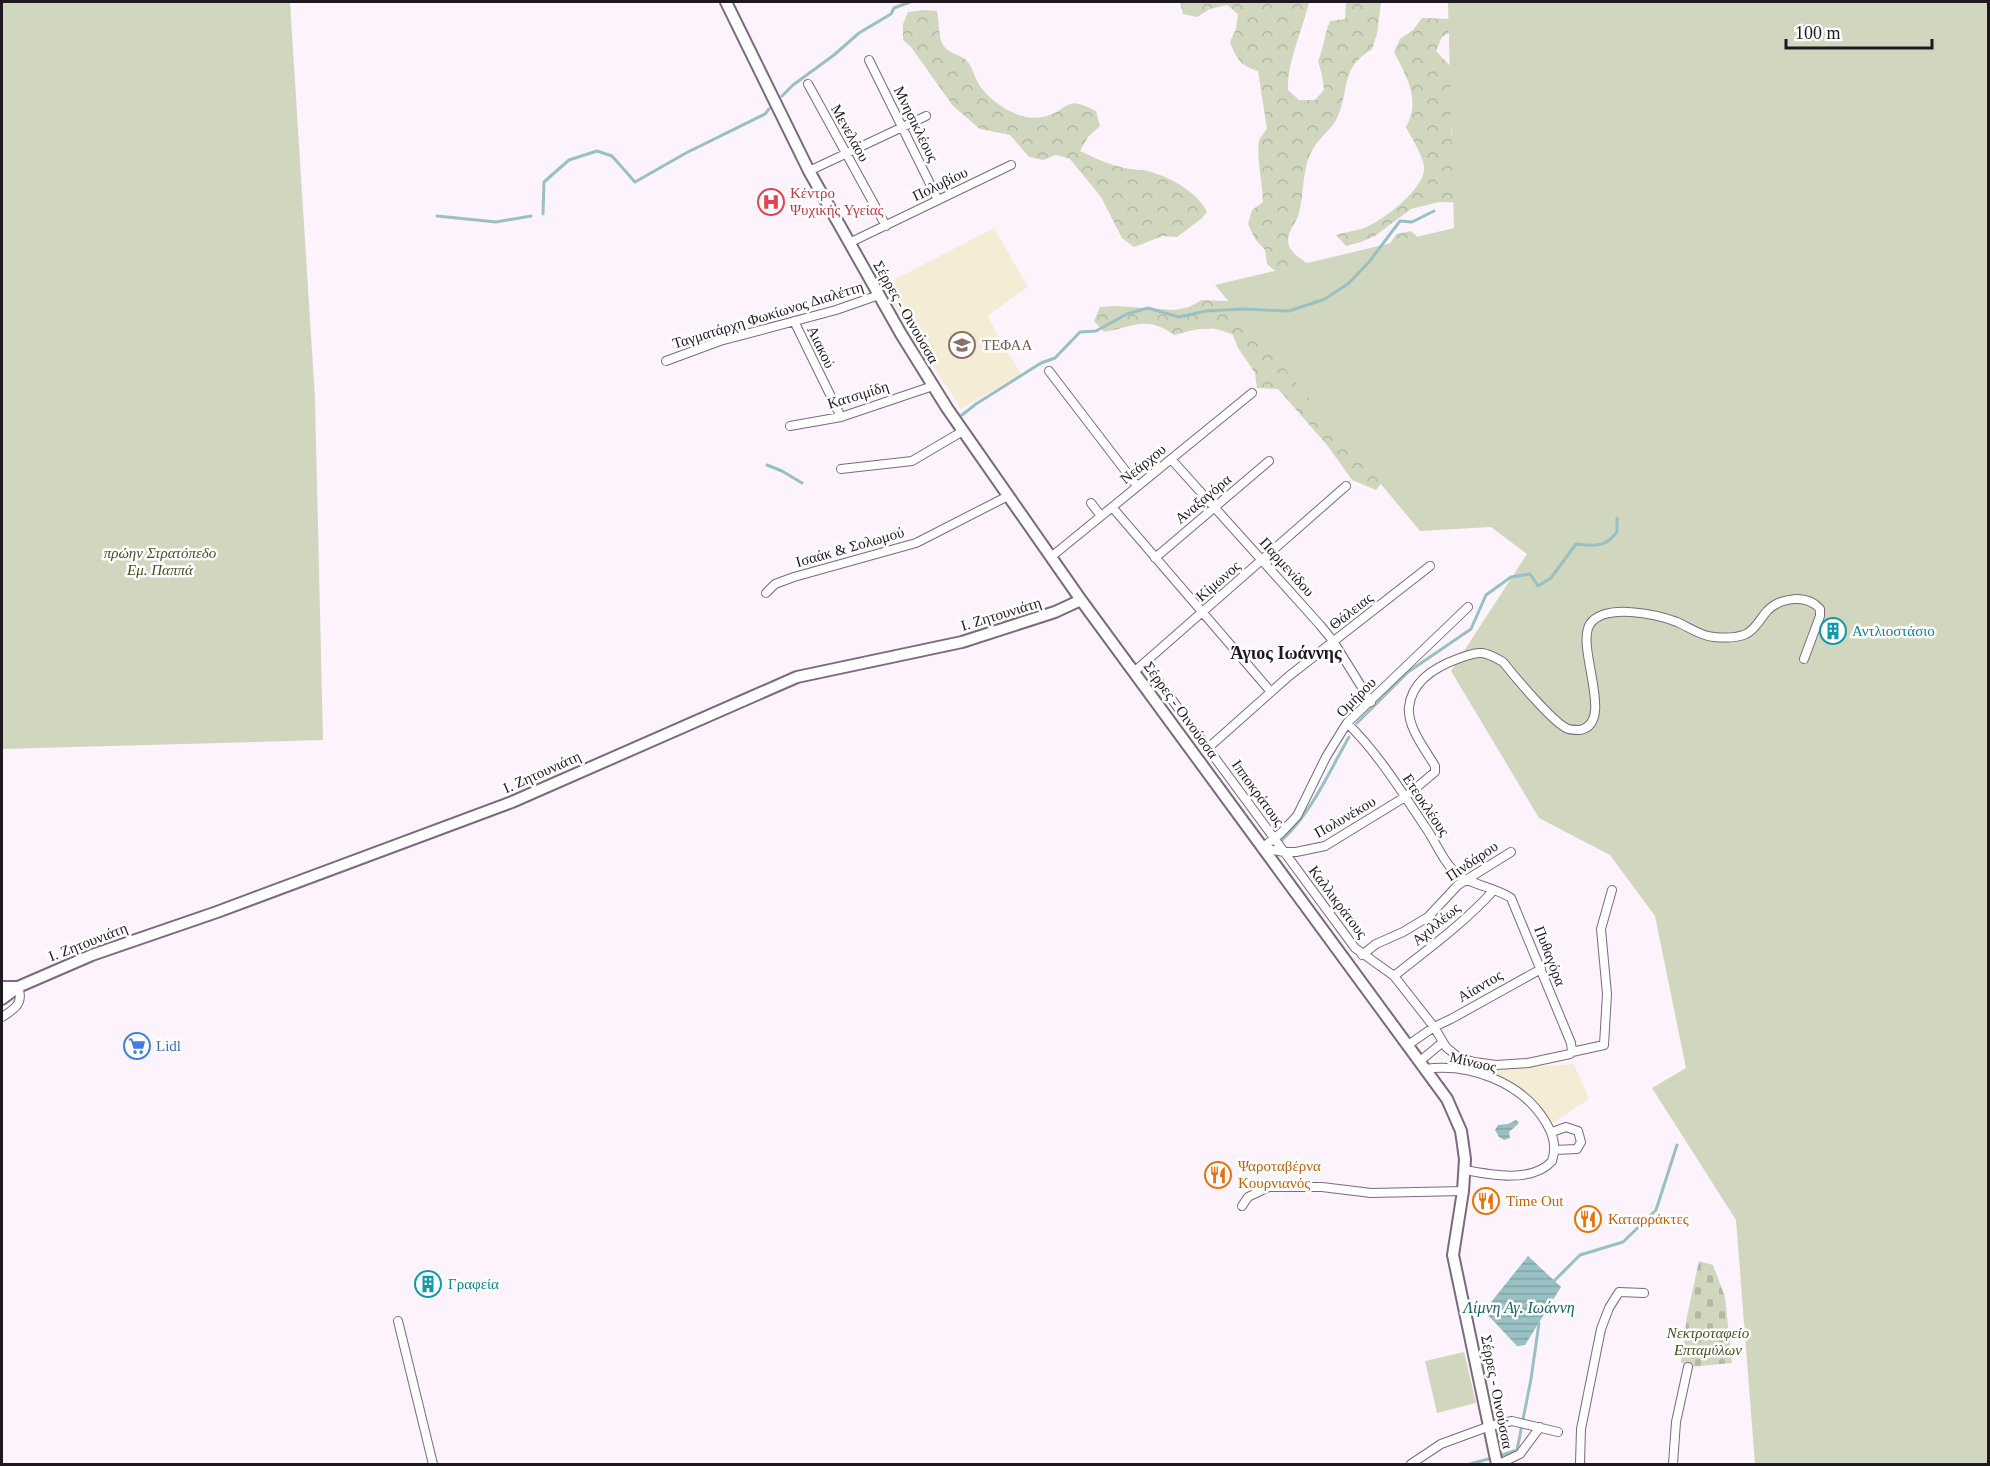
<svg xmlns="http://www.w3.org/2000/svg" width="1990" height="1466" viewBox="0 0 1990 1466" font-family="'Times New Roman',serif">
  <defs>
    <pattern id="forest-crowns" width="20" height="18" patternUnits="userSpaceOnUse" patternTransform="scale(1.5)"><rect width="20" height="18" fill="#d0d7be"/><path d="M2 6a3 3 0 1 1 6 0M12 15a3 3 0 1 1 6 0" fill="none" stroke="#b2b8a3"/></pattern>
    <pattern id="cemetery-stones" width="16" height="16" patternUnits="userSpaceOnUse" patternTransform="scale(1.5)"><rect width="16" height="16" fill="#d0d7be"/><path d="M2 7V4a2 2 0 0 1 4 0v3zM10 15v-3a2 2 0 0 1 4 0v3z" fill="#b2b8a3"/></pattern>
    <pattern id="water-rules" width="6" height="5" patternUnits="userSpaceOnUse" patternTransform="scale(1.5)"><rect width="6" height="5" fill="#99c0c2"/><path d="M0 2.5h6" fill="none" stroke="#83a4a6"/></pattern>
  </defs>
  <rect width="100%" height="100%" fill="#fcf3fc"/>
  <path fill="#f5ecd6" d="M994,228l34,59 -41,29 34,58 -60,35 -79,-123z
    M1574,1064l15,35 -38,25 -10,-16 -14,-16 -35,-19v-3z"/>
  <path fill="url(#forest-crowns)" d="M1180,2h129c-6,27 -22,60 -21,88l11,10h16l9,-10 -2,-15 -4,-14c6,-13 6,-26 12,-40l15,-2 1,-17h35l-4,32 -5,15c-32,20 -22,38 -34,67 -5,13 -18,20 -25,33 -12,20 -8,45 -15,67 -3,9 -13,18 -9,30 4,9 12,13 20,18l-30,10 -12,-10 -2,-14 -10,-11 -7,-15 4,-14 11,-8c0,-14 -7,-50 -4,-61 1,-4 6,-9 8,-12l-9,-58c-18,-6 -21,-11 -28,-29l6,-13 2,-15 -11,-9 -17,4 -13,8 -14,-3z
    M924,10l13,1c2,9 2,26 5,32 7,13 18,10 25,18 7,8 7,17 13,25 12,17 40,36 62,31 27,-5 21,-24 54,-6l4,15 -12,11 -8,14c14,7 28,13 44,17 9,2 18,1 27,4 21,6 47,21 56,40l-6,7 -24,18 -14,-1 -29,11 -12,-9 -21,-41 -31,-38 -14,-4 -13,5 -14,-3 -19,-22 -30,-6 -27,-23 -42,-59 -8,-7v-16l5,-12z
    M1422,18l29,1 6,9 -15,9 -6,14 20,21 -5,62 6,14 11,55 -29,-1 -28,7 -36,27 -14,6 -15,4 -10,-11c10,-3 19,-4 28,-7 18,-6 64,-42 60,-62 -2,-12 -12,-27 -18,-39 15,-27 1,-50 -12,-75l6,-13 13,-9z
    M1411,231l12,11 -38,236 -9,12 -24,-10 -25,-35 -49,-56 -21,-1 -2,-15 -17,-25 -5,-13c-23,-11 -36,-6 -59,0 -28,-20 -40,-8 -70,-3l-10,-11 6,-14 15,-1 59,4 15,-3 13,-7 45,2 141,-55 8,-13z"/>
  <path fill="url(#cemetery-stones)" d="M1699,1261l14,4 12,32 7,66 -44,4 -7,-5 6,-46z"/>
  <path fill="#d0d7be" d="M2,2h288l25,397 8,341 -321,9z
    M1448,2h540v1462h-233l-19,-244 -84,-132 34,-20 -31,-152 -45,-61 -71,-37 -88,-147 76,-117 -36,-27 -71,4 -205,-246 239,-57z
    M1464,1352l12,51 -39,10 -12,-52z"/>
  <path fill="url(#water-rules)" d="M1516,1120l3,3 -10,9 1,6 -6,2 -5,-3 -4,-7 3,-5 10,-1z
    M1528,1256l33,31 -36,58 -8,1 -33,-35z"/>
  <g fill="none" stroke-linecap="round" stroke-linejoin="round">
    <path stroke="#99c0c2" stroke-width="3" d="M782,96l11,-11 41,-30 25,-22 32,-19 3,-6 16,-6
      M543,214l1,-32 25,-22 28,-9 15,5 23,26 51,-29 79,-39 4,-5
      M437,216l59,6 35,-6
      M962,415l14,-11 65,-41 14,-5 25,-26 16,-1 31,-17 21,-6 31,9 27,-6 37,-2 46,2 36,-12 24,-16 20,-21 31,-41 12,1 22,-11
      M767,465l15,6 20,12
      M1357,723l51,-51 63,-43 15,-34 25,-18 19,-3 8,12 13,-8 25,-34c18,2 29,4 41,-12v-14
      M1282,840c30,-28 47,-68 67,-103
      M1554,1281l26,-26 43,-13 33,-32 21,-65
      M1499,1456l18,-6 14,-71 8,-56
      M1470,1464l22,-6"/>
    <defs>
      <path id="minor" d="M869,60l69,140
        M808,84l78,142
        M809,171l117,-55
        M849,243l162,-78
        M794,321l47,96
        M666,361l54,-20 116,-31 43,-15
        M1049,371l88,115
        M790,426l51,-9 92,-31
        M1171,459l149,166 13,16 38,61
        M841,469l71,-8 51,-30
        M1091,503l10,13
        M1112,507l159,185
        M1051,557l201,-164
        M1155,558l114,-97
        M766,593l9,-9 19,-7 122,-34 92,-47
        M1145,663l210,285 39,28 40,51 12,20 12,10 16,5 22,3 32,-2 42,-9 2,-2 -1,-9 -60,-145c-15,-10 -35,-12 -51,-22 -14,-9 -23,-31 -32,-45 -25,-37 -49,-77 -81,-108
        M1135,671l211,-185
        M1208,748l81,-72 141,-110
        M1262,848l22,4h12l29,-6 80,-49 30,-25v-6c-10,-17 -28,-39 -26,-59 3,-27 28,-41 51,-49 7,-2 14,-6 22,-5 8,1 14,5 21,9 12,15 48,58 63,66 3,2 10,2 14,2 36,-7 -5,-83 10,-106 15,-21 66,-10 87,-2 12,5 23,14 37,15 11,1 23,1 32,-3 10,-5 14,-15 21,-23 14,-14 40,-17 53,-2v7l-16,43
        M1262,848l19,-15 16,-17 29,-59 21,-34 121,-116
        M1362,955l14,-11 27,-12 25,-15 30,-32 53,-33
        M1394,976c34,-27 70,-53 99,-85
        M2,1017c13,-8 22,-14 16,-30
        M1408,1045l26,-18 17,-8 90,-50
        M1572,1052l32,-7 3,-51 -6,-65 11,-39
        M1420,1061l23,-19
        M1425,1069c45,-6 96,13 120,52 8,13 12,25 7,40 -19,22 -61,14 -87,9
        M1552,1132l14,-5 12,4 3,11 -4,7 -23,1
        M1242,1206l6,-9 21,-10h53l49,6 92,-2
        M398,1321l35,143
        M1411,1464l30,-20 49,-18 22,-5 46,11
        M1499,1464l21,-10 20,-27
        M1580,1464l1,-35 20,-100 8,-21 10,-16 25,1
        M1673,1464l3,-42 12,-55"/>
      <path id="tertiary" d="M726,2l83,169 92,163 46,74 134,192 366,499 14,32 4,28 -2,32 -10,64 44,209
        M2,987h16
        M2,999l16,-12 74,-32 125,-43 295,-110 285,-125 165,-35 93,-30 26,-12"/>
    </defs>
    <use href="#minor" stroke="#7b697d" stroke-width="10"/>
    <use href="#tertiary" stroke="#7b697d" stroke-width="14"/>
    <use href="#minor" stroke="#fff" stroke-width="8"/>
    <use href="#tertiary" stroke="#fff" stroke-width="10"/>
  </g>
  <defs>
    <symbol id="hospital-ring" viewBox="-11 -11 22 22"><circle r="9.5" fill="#fff" stroke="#e0444e" stroke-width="1.5"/><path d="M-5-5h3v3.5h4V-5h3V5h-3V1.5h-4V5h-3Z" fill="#e0444e"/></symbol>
    <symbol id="university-ring" viewBox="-11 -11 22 22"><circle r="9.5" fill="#fff" stroke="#8d6e63" stroke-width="1.5"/><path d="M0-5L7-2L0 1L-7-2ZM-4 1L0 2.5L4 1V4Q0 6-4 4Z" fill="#8d6e63"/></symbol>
    <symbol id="building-ring" viewBox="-11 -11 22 22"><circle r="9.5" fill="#fff" stroke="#0f9aa8" stroke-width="1.5"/><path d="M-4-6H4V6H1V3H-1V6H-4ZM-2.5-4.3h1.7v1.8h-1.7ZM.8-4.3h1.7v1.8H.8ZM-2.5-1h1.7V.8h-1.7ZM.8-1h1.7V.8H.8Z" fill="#0f9aa8"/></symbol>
    <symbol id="supermarket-ring" viewBox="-11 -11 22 22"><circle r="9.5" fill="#fff" stroke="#3f7fe0" stroke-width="1.5"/><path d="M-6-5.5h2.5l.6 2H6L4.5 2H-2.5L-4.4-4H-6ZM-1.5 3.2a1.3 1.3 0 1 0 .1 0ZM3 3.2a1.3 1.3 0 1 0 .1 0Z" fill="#3f7fe0"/></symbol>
    <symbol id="restaurant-ring" viewBox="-11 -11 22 22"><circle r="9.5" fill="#fff" stroke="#e8710a" stroke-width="1.5"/><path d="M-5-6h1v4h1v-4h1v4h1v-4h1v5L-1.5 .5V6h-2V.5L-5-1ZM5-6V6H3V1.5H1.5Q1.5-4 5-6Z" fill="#e8710a"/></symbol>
  </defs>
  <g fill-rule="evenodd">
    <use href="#hospital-ring" x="756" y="187" width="30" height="30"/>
    <use href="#university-ring" x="947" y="330" width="30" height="30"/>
    <use href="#building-ring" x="1818" y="616" width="30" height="30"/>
    <use href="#supermarket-ring" x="122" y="1031" width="30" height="30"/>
    <use href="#restaurant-ring" x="1203" y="1160" width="30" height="30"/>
    <use href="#restaurant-ring" x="1471" y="1186" width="30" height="30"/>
    <use href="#restaurant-ring" x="1573" y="1204" width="30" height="30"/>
    <use href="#building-ring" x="413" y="1269" width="30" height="30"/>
  </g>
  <g text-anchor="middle" stroke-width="5" stroke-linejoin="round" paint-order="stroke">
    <g font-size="15" fill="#1f1820" stroke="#fff">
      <text transform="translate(916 124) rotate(64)" y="5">Μνησικλέους</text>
      <text transform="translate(850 133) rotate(61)" y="5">Μενελάου</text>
      <text transform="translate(940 184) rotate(-26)" y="5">Πολυβίου</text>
      <text transform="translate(906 312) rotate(60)" y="5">Σέρρες - Οινούσσα</text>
      <text transform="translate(768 315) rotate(-17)" y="5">Ταγματάρχη Φωκίωνος Διαλέττη</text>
      <text transform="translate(821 347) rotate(64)" y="5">Αιακού</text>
      <text transform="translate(858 395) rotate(-17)" y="5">Κατσιμίδη</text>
      <text transform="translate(1143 464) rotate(-39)" y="5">Νεάρχου</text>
      <text transform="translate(1203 499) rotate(-40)" y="5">Αναξαγόρα</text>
      <text transform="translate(850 547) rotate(-16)" y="5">Ισαάκ &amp; Σολωμού</text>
      <text transform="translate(1287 567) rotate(48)" y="5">Παρμενίδου</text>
      <text transform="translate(1218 581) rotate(-41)" y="5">Κίμωνος</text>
      <text transform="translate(1351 611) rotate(-38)" y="5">Θάλειας</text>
      <text transform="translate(1001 614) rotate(-17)" y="5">Ι. Ζητουνιάτη</text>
      <text transform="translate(1356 697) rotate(-45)" y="5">Ομήρου</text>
      <text transform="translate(1181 710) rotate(54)" y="5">Σέρρες - Οινούσσα</text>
      <text transform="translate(542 772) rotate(-24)" y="5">Ι. Ζητουνιάτη</text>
      <text transform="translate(1258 793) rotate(54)" y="5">Ιπποκράτους</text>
      <text transform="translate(1426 805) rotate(56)" y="5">Ετεοκλέους</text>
      <text transform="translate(1345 817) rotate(-30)" y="5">Πολυνέκου</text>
      <text transform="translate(1472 861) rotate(-34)" y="5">Πινδάρου</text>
      <text transform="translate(1338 902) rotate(53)" y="5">Καλλικράτους</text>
      <text transform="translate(1436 924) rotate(-40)" y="5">Αχιλλέως</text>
      <text transform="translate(88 942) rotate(-21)" y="5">Ι. Ζητουνιάτη</text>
      <text transform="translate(1550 956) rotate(69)" y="5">Πυθαγόρα</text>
      <text transform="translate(1480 986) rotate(-30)" y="5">Αίαντος</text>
      <text transform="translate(1473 1062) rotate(13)" y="5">Μίνωος</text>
      <text transform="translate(1497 1392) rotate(79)" y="5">Σέρρες - Οινούσσα</text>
    </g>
    <g font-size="15" fill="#be3a42" stroke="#fff" text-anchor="start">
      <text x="790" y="198">Κέντρο<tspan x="790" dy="17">Ψυχικής Υγείας</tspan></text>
    </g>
    <g font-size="15" fill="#785e54" stroke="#fff" text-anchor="start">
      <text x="982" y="350">ΤΕΦΑΑ</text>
    </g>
    <g font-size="15" font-style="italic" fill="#465020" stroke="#fff">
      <text x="160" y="558">πρώην Στρατόπεδο<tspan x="160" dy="17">Εμ. Παππά</tspan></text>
      <text x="1708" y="1338">Νεκτροταφείο<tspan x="1708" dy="17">Επταμύλων</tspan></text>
    </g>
    <g font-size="15" fill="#0d838f" stroke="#fff" text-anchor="start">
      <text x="1852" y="636">Αντλιοστάσιο</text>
      <text x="448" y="1289">Γραφεία</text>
    </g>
    <g font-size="15" fill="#366cbe" stroke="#fff" text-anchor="start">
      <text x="156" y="1051">Lidl</text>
    </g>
    <g font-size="15" fill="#c56008" stroke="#fff" text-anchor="start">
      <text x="1238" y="1171">Ψαροταβέρνα<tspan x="1238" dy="17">Κουρνιανός</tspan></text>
      <text x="1506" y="1206">Time Out</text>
      <text x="1608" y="1224">Καταρράκτες</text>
    </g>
    <g font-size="16" font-style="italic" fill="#146368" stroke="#fff">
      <text x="1519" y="1313">Λίμνη Αγ. Ιωάννη</text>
    </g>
    <g font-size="18" font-weight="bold" fill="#1f1820" stroke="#fff">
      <text x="1286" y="659">Άγιος Ιωάννης</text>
    </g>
  </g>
  <rect width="1990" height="1466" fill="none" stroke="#1f1820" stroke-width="6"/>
  <path d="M1786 39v9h146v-9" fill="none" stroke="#1f1820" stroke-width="3"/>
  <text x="1795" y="39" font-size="18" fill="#1f1820" stroke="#ffffff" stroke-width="4.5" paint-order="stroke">100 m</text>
</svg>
